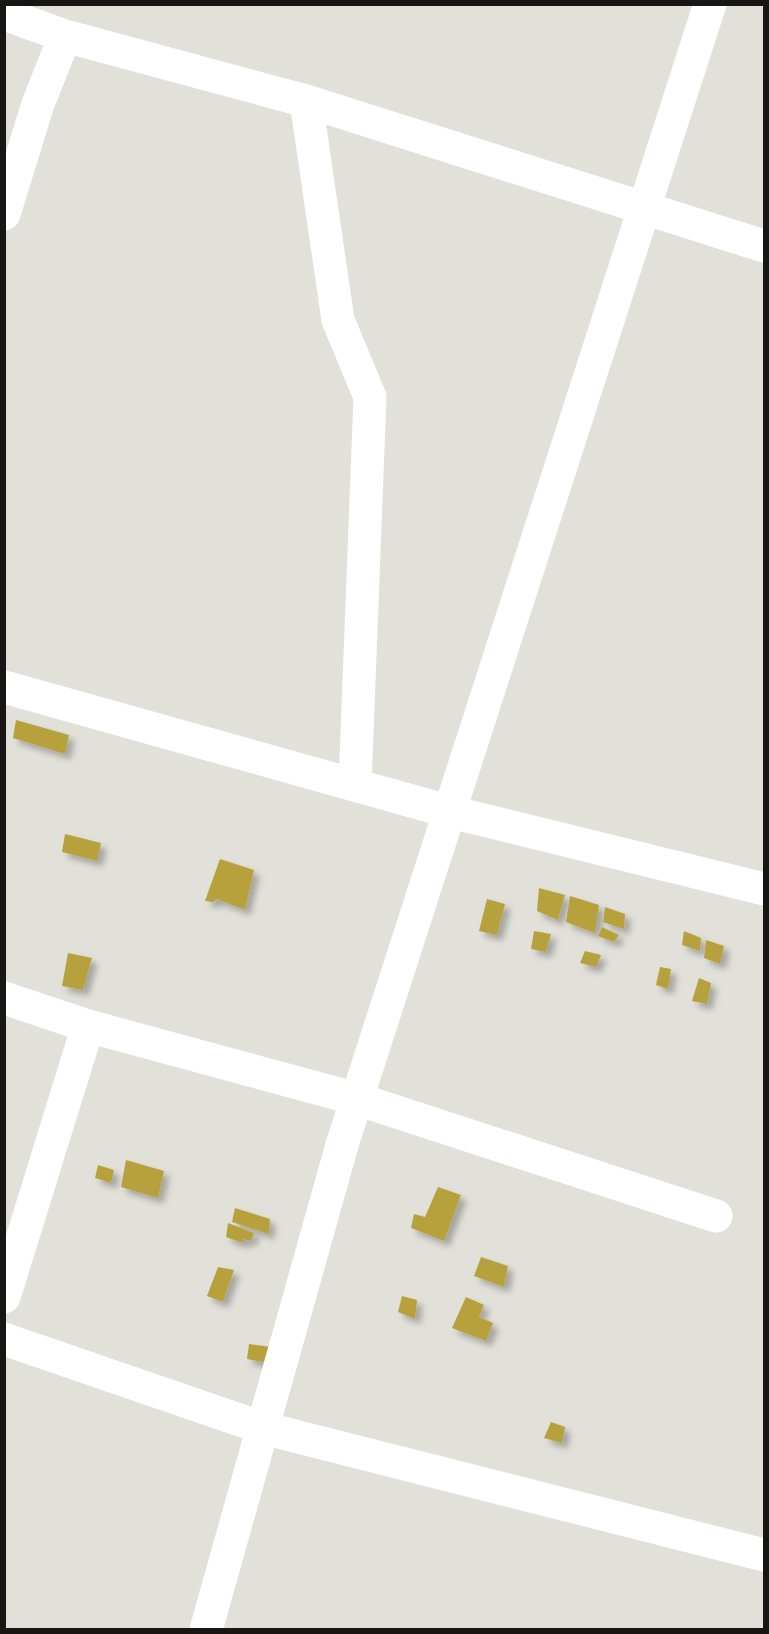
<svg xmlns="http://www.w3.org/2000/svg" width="769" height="1634" viewBox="0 0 769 1634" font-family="Roboto,sans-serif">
  <defs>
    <filter id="shadow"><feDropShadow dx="5.5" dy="5.5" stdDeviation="3" flood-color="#0004"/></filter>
  </defs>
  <rect width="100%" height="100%" fill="#e1e0d9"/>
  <path fill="#b7a13e" filter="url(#shadow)" d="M16,720l53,15 -4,19 -52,-16z
    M65,834l36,9 -4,18 -35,-9z
    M220,859l34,11 -9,40 -28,-11 -4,3 -8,-1z
    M539,888l26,7 -7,25 -21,-9z
    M570,896l29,9 -4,28 -29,-11z
    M487,899l18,5 -8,31 -18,-4z
    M605,907l20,7 -1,15 -21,-7z
    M602,927l17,8 -5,7 -16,-6z
    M534,931l17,3 -5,18 -15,-3z
    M684,931l17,7 -1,13 -18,-6z
    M706,940l18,6 -4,18 -16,-6z
    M585,951l16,4 -5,12 -16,-4z
    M68,953l24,5 -9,32 -21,-4z
    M660,967l11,2 -3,20 -12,-4z
    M699,978l12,5 -4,21 -15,-3z
    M126,1160l38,11 -6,27 -37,-11z
    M98,1165l16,5 -3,13 -16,-5z
    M438,1187l23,8 -17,46 -33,-13 3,-14 11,3z
    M235,1208l35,11 -1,15 -37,-12z
    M228,1223l26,10 -3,8 -8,-2v4l-17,-6z
    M481,1257l27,9 -4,21 -30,-11z
    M218,1267l16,3 -11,32 -16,-6z
    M402,1296l15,4 -2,19 -17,-7z
    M466,1297l18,8 -5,12 14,6 -7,18 -34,-13z
    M249,1344l22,3 -3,16 -21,-4z
    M551,1422l14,5 -3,16 -18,-5z"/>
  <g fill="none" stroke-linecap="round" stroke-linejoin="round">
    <path stroke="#fff" stroke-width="33" d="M4,14l61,22 241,65 458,145
      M306,101l32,219 32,77 -15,388
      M4,214l34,-110 27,-68
      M4,687l447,125 313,77
      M4,998l84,28 269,73 359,117
      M4,1297l84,-271
      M4,1339l259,89 501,127
      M206,1630l136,-485 368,-1141"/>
  </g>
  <rect width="769" height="1634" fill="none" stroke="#171614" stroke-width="12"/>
</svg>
